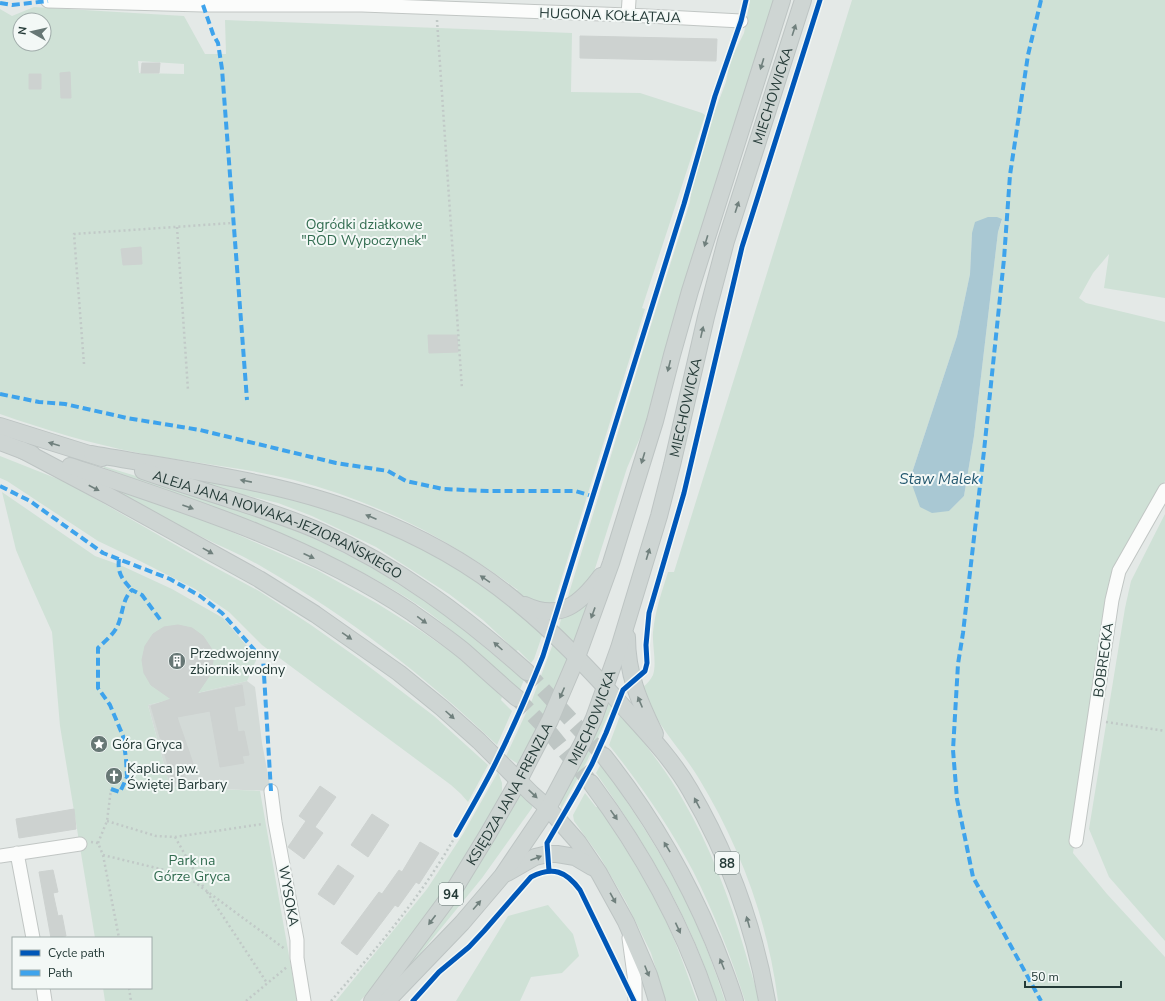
<svg xmlns="http://www.w3.org/2000/svg" width="1165" height="1001" viewBox="0 0 1165 1001" font-family="'Nunito Sans',sans-serif">
  <rect width="100%" height="100%" fill="#e4e9e7"/>
  <path fill="#d3dad7" d="M247,681l8,6 7,56 9,48 -101,-4 -22,-82z"/>
  <path fill="#cfe1d6" fill-rule="evenodd" d="M750,0h26l-130,424 -19,44 -34,107 -27,28 79,-259 45,-142 2,-22 21,-64 13,-34 4,-21 14,-28z
    M852,0h313v298l-61,-10 5,-34 -16,19 -14,25 7,5 79,19v159l-51,99 -41,273 34,41 58,63v44h-387c-10,-80 -38,-155 -80,-224 -11,-18 -25,-34 -37,-52 -8,-11 -13,-26 -18,-38 4,-3 8,-8 10,-12 4,-12 -1,-30 0,-43 2,-21 9,-41 15,-60h6zM1002,220l-4,12 -24,204 -10,60 -15,15 -39,-32 47,-143 13,-62 2,-41z
    M34,7l150,9 21,38h21l-1,-34 347,13 -1,59 69,1 62,20 3,2 -63,193 3,1 -92,297 -23,-3 -14,-12 2,-1c-17,-12 -33,-24 -50,-34 -53,-34 -113,-60 -174,-76 -51,-13 -103,-17 -155,-27 -47,-9 -93,-23 -139,-39v-405l12,7zM20,20h24v24h-24zM138,61l46,3v10l-45,-1z
    M0,456l68,27 139,80 52,28 52,34 48,34 75,57 54,49 -20,37 -7,-8 -10,-9 -189,-140 -33,-33 -34,-23 -53,-27 -44,-21 -91,-60 -7,-3z
    M103,466l76,23 96,32 49,22 44,22 74,47 82,68 -5,12c-33,-31 -64,-62 -101,-87 -35,-23 -72,-42 -110,-59 -66,-31 -135,-54 -204,-78z
    M204,481l62,10 54,14 79,31 47,25 43,28 54,44 -9,26 -3,4 -13,-13 -2,1 -33,-31 -34,-26 -73,-47 -64,-31 -34,-13 -50,-12 -24,-8z
    M112,485l98,37 107,48 61,34 43,27 36,25 45,41 -1,3 11,11 -15,34c-72,-69 -147,-127 -233,-177 -20,-12 -42,-21 -62,-31 -31,-15 -61,-32 -91,-49z
    M2,492l93,64 25,9 52,24 51,29 34,40 -10,23 -99,24 22,82 90,4 37,210h-192l-2,-13h48v-50h-56l-35,-212 -8,-94 -22,-49 -14,-33z
    M1165,514v427l-56,-64 -20,-48 36,-221 6,-27z
    M589,601l-15,43 -16,-13 4,-16z
    M554,641l14,17 -19,47 -29,58 -2,1 -12,-8 26,-56z
    M608,703h4l1,2 -26,56 -26,48 -1,-6 23,-44z
    M621,713c21,28 45,56 62,87 27,46 46,97 61,148 5,18 11,35 15,53h-14c-14,-45 -31,-88 -52,-130 -23,-44 -53,-87 -84,-126z
    M601,764c32,46 63,93 88,143 14,31 26,62 36,94h-9c-24,-83 -71,-157 -120,-228z
    M498,772l4,11v8l-7,20 -65,101 -58,76 -12,13h-24l91,-112 36,-55z
    M522,793l11,11 -1,4 -50,70 -93,114 -1,-2 132,-196z
    M585,793l11,14h3c22,35 45,69 63,106 14,28 24,58 35,88h-31l-15,-48 -25,-51 -26,-45 -26,-36 -1,-6z
    M548,905l25,29 6,22 -17,17 -31,4 -11,24h-64l52,-85z"/>
  <path fill="#a9c8d3" d="M988,217h9l5,2 -4,13 -24,204 -10,60 -15,15 -17,2 -12,-6 -10,-28 47,-143 13,-62 2,-41 3,-11z"/>
  <path fill="#cdd2d0" stroke="#cdd2d0" d="M580,36l137,3 -1,22 -136,-3z
    M142,63h18l-1,10h-18z
    M70,72l1,26h-10l-1,-25z
    M29,74h12v15h-12z
    M141,247l1,17 -19,1 -2,-16z
    M428,335h29l1,17 -29,1z
    M178,625l14,3 11,8 8,12 2,13 -3,14 -13,19 45,-9 3,20 -11,2 4,25 6,-1 5,24 -7,1 2,7 -24,4 -10,-56 -33,6 17,49 -10,3 2,14h-13l-22,-77 20,-7 -20,-14 -7,-12 -2,-13 3,-14 8,-12 11,-7z
    M320,786l16,11 -21,30 8,6 -19,26 -16,-12 18,-26 -7,-5z
    M74,809l2,20 -57,9 -3,-19z
    M372,814l17,11 -21,32 -17,-12z
    M420,842l19,11 -20,31 -3,-2 -18,25 -3,-2 -38,50 -16,-12 38,-51 3,2 17,-24 3,2z
    M338,865l16,11 -20,29 -16,-11z
    M53,870l5,22 -5,1 5,23 4,-1 4,21 -15,2 -12,-66z"/>
  <g fill="none" stroke-linecap="round" stroke-linejoin="round">
    <path stroke="#bec6c4" stroke-width="16" stroke-dasharray="16 8" stroke-linecap="butt" d="M527,672l77,84
      M517,698l34,36 40,49"/>
    <defs>
      <path id="minor" d="M47,0l1,1 155,4h159l266,10 113,6
        M628,15l1,-15
        M271,791l4,31 22,118v18l7,43
        M1076,841l36,-241 7,-29 46,-81
        M17,853l16,85
        M0,856l80,-12
        M629,938l6,44v19
        M43,988l2,13"/>
      <g id="major">
        <path d="M0,426l102,32"/>
        <path d="M0,442l32,12"/>
        <path d="M22,450l87,46 150,83 56,35 84,59 43,35 37,33 53,53 16,14 30,34 21,31 27,49 23,53 8,26"/>
        <path d="M92,454c89,16 187,27 271,60 55,21 110,51 155,89 37,30 69,64 101,99 25,28 52,55 71,88 38,65 64,136 77,211"/>
        <path d="M70,466c117,39 238,77 341,146 18,13 37,26 54,40 17,15 34,31 52,46"/>
        <path id="s1" d="M143,471c32,11 64,21 95,31 28,9 57,18 83,30 78,35 143,84 206,140"/>
        <path d="M525,605c35,17 56,-2 76,-29"/>
        <path d="M627,637c0,37 12,64 28,97"/>
        <path d="M604,756c45,57 81,118 109,185 8,20 16,40 22,60"/>
        <path d="M591,783c49,66 91,140 117,218"/>
        <path d="M507,873l28,-16 13,-3h9l18,3 17,10"/>
        <path id="s2" d="M372,1001l80,-108 36,-59 31,-54 31,-60 27,-63 34,-94 44,-142 17,-66 18,-64 92,-291"/>
        <path id="s3" d="M387,1001l75,-78 40,-47 46,-68 34,-64 12,-26 25,-70 40,-132 13,-51 34,-148 20,-76 77,-241"/>
      </g>
    </defs>
    <use href="#minor" stroke="#c1c6c4" stroke-width="15"/>
    <use href="#major" stroke="#bdc4c3" stroke-width="18"/>
    <path stroke="#c1c9c7" stroke-width="2.5" stroke-dasharray="2 3" stroke-linecap="butt" d="M744,9l2,-9
      M437,20l25,369
      M704,135l11,-39 22,-63
      M177,227l11,163
      M84,364l-10,-130 158,-11
      M1106,722l59,9
      M107,821l49,15 19,1 88,-13
      M175,837l29,51
      M91,842l7,1 5,12 82,20 100,74
      M98,843l9,-22 4,-32
      M103,855l16,83
      M207,892l60,91
      M129,988l2,13
      M246,1001l41,-34
      M331,1001c45,-52 91,-105 125,-166"/>
    <use href="#minor" stroke="#fbfcfb" stroke-width="13"/>
    <use href="#major" stroke="#ced5d3" stroke-width="16"/>
    <path stroke="#3ea3ec" stroke-width="4" stroke-dasharray="8 4" stroke-linecap="butt" d="M1041,0l-13,55 -18,120 -6,84 -20,192 -21,182 -5,31 -5,86 4,49 16,78 68,124
      M0,3l12,2 36,-4
      M203,5l10,29 5,9 4,26 25,331
      M0,394l39,8 26,2 62,14 73,12 136,33 52,8 18,10 37,8 45,2h87l17,5
      M0,486l30,15 73,52 67,26 30,17 22,17 35,40 6,5 8,133
      M119,559c-2,15 4,21 13,31
      M111,789l9,3 7,-15 -1,-18 -3,-23 -13,-31 -12,-17v-40c6,-6 15,-13 19,-21 6,-12 5,-28 15,-37l10,5 20,27"/>
    <defs>
      <path id="cycleway" d="M456,835c14,-25 29,-50 41,-75 17,-34 32,-69 46,-104l141,-452 31,-108 26,-75 5,-21
        M549,871l-2,-28 29,-50 16,-29 14,-31 17,-43 22,-19 2,-8 -1,-18 3,-32 35,-120 58,-246 78,-247
        M413,1001l26,-29 30,-25 15,-16 47,-54c22,-11 35,-6 49,13l54,111"/>
    </defs>
    <use href="#cycleway" stroke="#f3f8f6" stroke-width="8"/>
    <use href="#cycleway" stroke="#0057b8" stroke-width="5"/>
  </g>
  <defs><path id="oneway-solid" d="M-6-.8H1V-3.2L6.5 0L1 3.2V.8H-6Z"/></defs>
  <g fill="#70807d">
    <use href="#oneway-solid" transform="translate(794 30) rotate(-72)"/>
    <use href="#oneway-solid" transform="translate(762 64) rotate(107)"/>
    <use href="#oneway-solid" transform="translate(737 207) rotate(-72)"/>
    <use href="#oneway-solid" transform="translate(706 241) rotate(107)"/>
    <use href="#oneway-solid" transform="translate(702 332) rotate(-77)"/>
    <use href="#oneway-solid" transform="translate(669 366) rotate(104)"/>
    <use href="#oneway-solid" transform="translate(54 444) rotate(-164)"/>
    <use href="#oneway-solid" transform="translate(643 458) rotate(107)"/>
    <use href="#oneway-solid" transform="translate(246 481) rotate(-169)"/>
    <use href="#oneway-solid" transform="translate(94 488) rotate(28)"/>
    <use href="#oneway-solid" transform="translate(188 507) rotate(20)"/>
    <use href="#oneway-solid" transform="translate(371 517) rotate(-157)"/>
    <use href="#oneway-solid" transform="translate(208 551) rotate(29)"/>
    <use href="#oneway-solid" transform="translate(648 554) rotate(-73)"/>
    <use href="#oneway-solid" transform="translate(309 556) rotate(24)"/>
    <use href="#oneway-solid" transform="translate(485 579) rotate(-146)"/>
    <use href="#oneway-solid" transform="translate(593 613) rotate(110)"/>
    <use href="#oneway-solid" transform="translate(422 620) rotate(36)"/>
    <use href="#oneway-solid" transform="translate(347 636) rotate(35)"/>
    <use href="#oneway-solid" transform="translate(498 646) rotate(-138)"/>
    <use href="#oneway-solid" transform="translate(562 693) rotate(114)"/>
    <use href="#oneway-solid" transform="translate(640 702) rotate(-113)"/>
    <use href="#oneway-solid" transform="translate(450 715) rotate(42)"/>
    <use href="#oneway-solid" transform="translate(533 794) rotate(43)"/>
    <use href="#oneway-solid" transform="translate(697 803) rotate(-118)"/>
    <use href="#oneway-solid" transform="translate(614 815) rotate(55)"/>
    <use href="#oneway-solid" transform="translate(667 847) rotate(-121)"/>
    <use href="#oneway-solid" transform="translate(536 858) rotate(-21)"/>
    <use href="#oneway-solid" transform="translate(613 898) rotate(61)"/>
    <use href="#oneway-solid" transform="translate(477 905) rotate(-49)"/>
    <use href="#oneway-solid" transform="translate(432 920) rotate(127)"/>
    <use href="#oneway-solid" transform="translate(748 922) rotate(-106)"/>
    <use href="#oneway-solid" transform="translate(678 928) rotate(65)"/>
    <use href="#oneway-solid" transform="translate(722 964) rotate(-112)"/>
    <use href="#oneway-solid" transform="translate(647 971) rotate(68)"/>
  </g>
  <defs>
    <symbol id="building-disc" viewBox="-11 -11 22 22"><circle r="9.5" fill="#677775" stroke="#f3f8f6"/><path d="M-4-6H4V6H1V3H-1V6H-4ZM-2.5-4.3h1.7v1.8h-1.7ZM.8-4.3h1.7v1.8H.8ZM-2.5-1h1.7V.8h-1.7ZM.8-1h1.7V.8H.8Z" fill="#fff"/></symbol>
    <symbol id="sight-disc" viewBox="-11 -11 22 22"><circle r="9.5" fill="#677775" stroke="#f3f8f6"/><path d="M0-6L1.8-2.2L6-1.7L2.9 1.2L3.7 5.4L0 3.3L-3.7 5.4L-2.9 1.2L-6-1.7L-1.8-2.2Z" fill="#fff"/></symbol>
    <symbol id="church-disc" viewBox="-11 -11 22 22"><circle r="9.5" fill="#677775" stroke="#f3f8f6"/><path d="M-1.2-6h2.4v3.5h3.3v2.4h-3.3V6h-2.4V-.1h-3.3v-2.4h3.3Z" fill="#fff"/></symbol>
  </defs>
  <g fill-rule="evenodd">
    <use href="#building-disc" x="167" y="651" width="20" height="20"/>
    <use href="#sight-disc" x="89" y="734" width="20" height="20"/>
    <use href="#church-disc" x="104" y="766" width="20" height="20"/>
  </g>
  <g text-anchor="middle" stroke-width="4" stroke-linejoin="round" paint-order="stroke">
    <g fill="#f3f8f6" stroke="#627370" stroke-width="1">
      <rect x="715" y="852" width="24" height="22" rx="3"/>
      <rect x="439" y="883" width="24" height="22" rx="3"/>
    </g>
    <g font-size="13" font-weight="bold" fill="#243a37">
      <text x="727" y="868">88</text>
      <text x="451" y="899">94</text>
    </g>
    <g font-size="14" fill="#243a37" stroke="#f3f8f6">
      <text transform="translate(610 15) rotate(2)" y="5">HUGONA KOŁŁĄTAJA</text>
      <text dy="5" stroke="none"><textPath href="#s3" startOffset="1001">MIECHOWICKA</textPath></text>
      <text dy="5" stroke="none"><textPath href="#s3" startOffset="677">MIECHOWICKA</textPath></text>
      <text dy="5" stroke="none"><textPath href="#s1" startOffset="145">ALEJA JANA NOWAKA-JEZIORAŃSKIEGO</textPath></text>
      <text transform="translate(1103 660) rotate(-82)" y="5">BOBRECKA</text>
      <text dy="5" stroke="none"><textPath href="#s3" startOffset="353">MIECHOWICKA</textPath></text>
      <text dy="5" stroke="none"><textPath href="#s2" startOffset="249">KSIĘDZA JANA FRENZLA</textPath></text>
      <text transform="translate(289 896) rotate(80)" y="5">WYSOKA</text>
    </g>
    <g font-size="14" fill="#336d51" stroke="#f3f8f6">
      <text x="364" y="229">Ogródki działkowe<tspan x="364" dy="16">"ROD Wypoczynek"</tspan></text>
      <text x="192" y="865">Park na<tspan x="192" dy="16">Górze Gryca</tspan></text>
    </g>
    <g font-size="14" fill="#243a37" stroke="#f3f8f6" text-anchor="start">
      <text x="190" y="658">Przedwojenny<tspan x="190" dy="16">zbiornik wodny</tspan></text>
      <text x="112" y="749">Góra Gryca</text>
      <text x="127" y="773">Kaplica pw.<tspan x="127" dy="16">Świętej Barbary</tspan></text>
    </g>
    <g font-size="15" font-style="italic" fill="#255970" stroke="#f3f8f6">
      <text x="939" y="484">Staw Malek</text>
    </g>
  </g>
  <rect x="12" y="937" width="140" height="52" fill="#f3f8f6" stroke="#a0acaa"/>
  <rect x="20" y="950" width="20" height="6" fill="#0057b8" stroke="#a0acaa"/>
  <text x="48" y="957" font-size="12" fill="#243a37">Cycle path</text>
  <rect x="20" y="970" width="20" height="6" fill="#3ea3ec" stroke="#a0acaa"/>
  <text x="48" y="977" font-size="12" fill="#243a37">Path</text>
  <g transform="translate(32 32) rotate(278)"><circle r="19" fill="#f3f8f6" stroke="#a0acaa"/>
  <path d="M0-3L7 15L0 10L-7 15Z" fill="#677775"/>
  <text y="-6" font-size="11" font-weight="bold" text-anchor="middle" fill="#243a37">N</text>
  </g>
  <path d="M1025 981v6h96v-6" fill="none" stroke="#243a37" stroke-width="2"/>
  <text x="1031" y="981" font-size="12" fill="#243a37" stroke="#f3f8f6" stroke-width="3" paint-order="stroke">50 m</text>
</svg>
